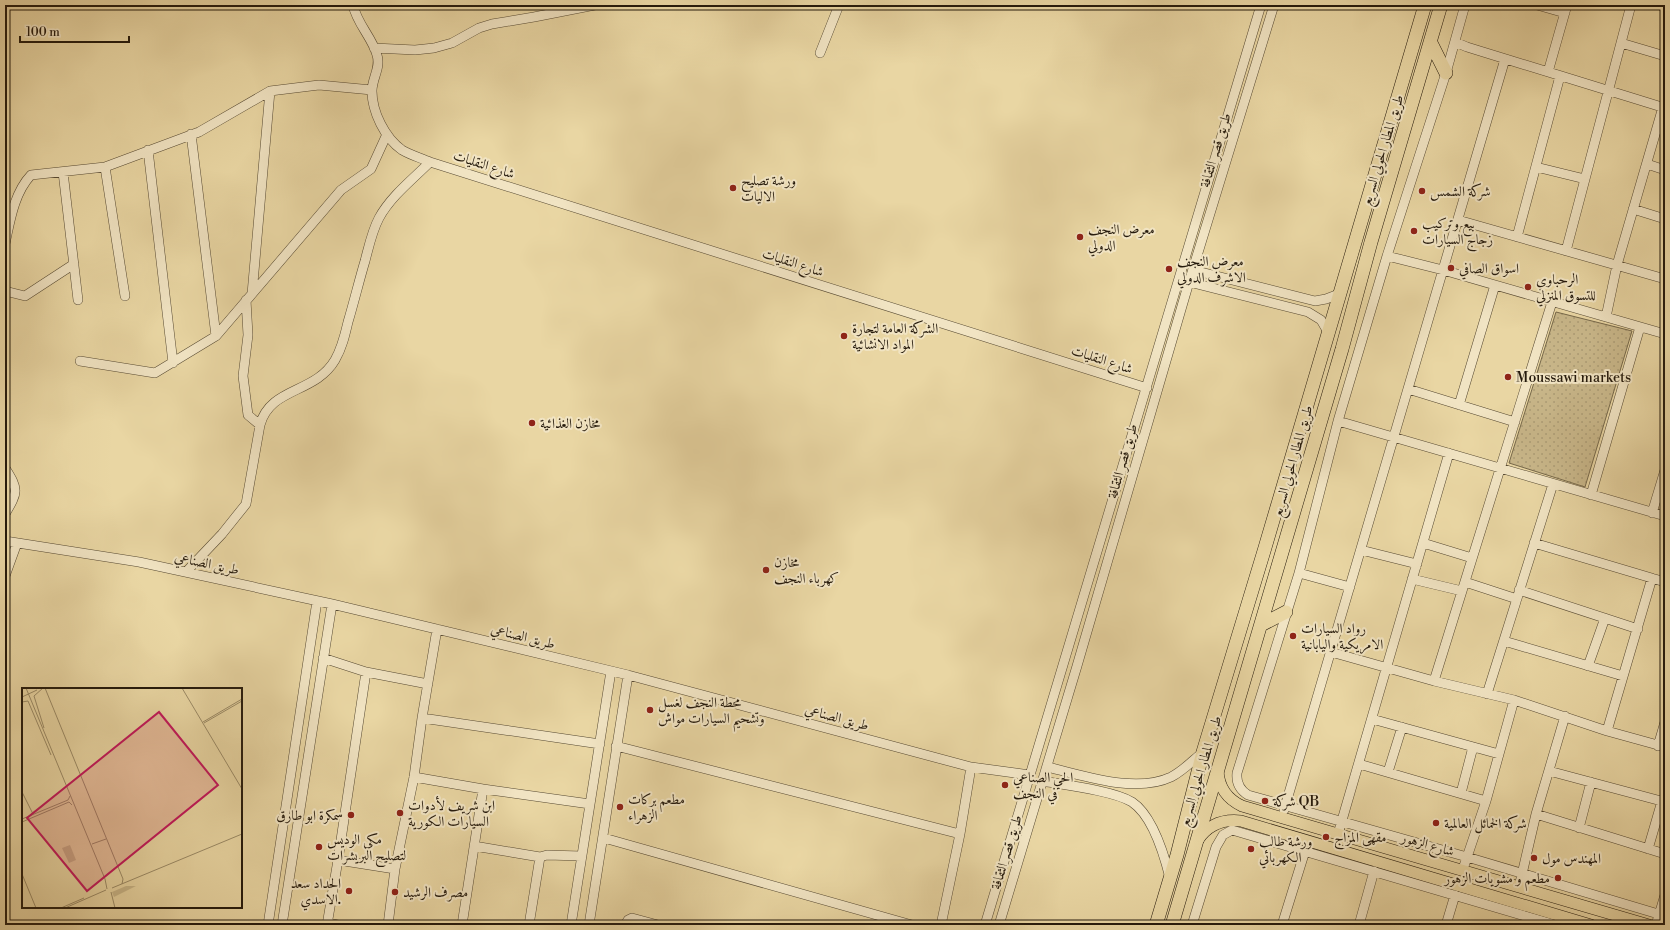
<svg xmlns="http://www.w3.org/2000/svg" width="1670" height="930" viewBox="0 0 1670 930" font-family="'Libre Bodoni',Amiri,serif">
  <defs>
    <pattern id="garden-dots" width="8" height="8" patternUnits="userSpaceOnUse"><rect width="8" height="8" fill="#c8b689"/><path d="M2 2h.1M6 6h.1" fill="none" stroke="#ac9c75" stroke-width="1.8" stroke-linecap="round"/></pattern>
  </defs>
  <rect width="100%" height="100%" fill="#e9d6a3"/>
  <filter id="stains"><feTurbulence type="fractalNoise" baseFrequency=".005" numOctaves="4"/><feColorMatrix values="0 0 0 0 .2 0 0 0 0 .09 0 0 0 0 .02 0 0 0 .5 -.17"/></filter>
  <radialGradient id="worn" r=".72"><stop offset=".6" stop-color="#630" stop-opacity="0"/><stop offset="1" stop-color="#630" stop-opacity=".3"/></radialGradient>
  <path fill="url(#garden-dots)" stroke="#76684a" d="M1556,312l76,19 -47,156 -76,-24z"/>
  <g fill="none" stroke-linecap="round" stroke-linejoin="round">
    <defs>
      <path id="minor" d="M353,5c4,19 19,32 24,50 4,13 -5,23 -5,36 0,21 13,47 30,59 8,5 19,8 28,12l717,226
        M1465,5l-19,68 -59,183 -49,165 -39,152 -62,200c-1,10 3,17 11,22l219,62 198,59
        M1537,5l28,8
        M1660,5l5,2
        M1455,42l12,5 198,61
        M1621,43l44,13
        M374,48l41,2 19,-2 18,-5 27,-15 13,-4 42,-7 61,-12
        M820,53l19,-48
        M1548,72l19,-67
        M191,134l25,202
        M148,150l25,213
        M1647,164l18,6
        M105,167l20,129
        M1536,167l49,12
        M63,172l15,128
        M1633,209l32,10
        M1458,220l207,59
        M1517,237l43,-161
        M5,244c5,-23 9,-51 26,-69l74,-8 94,-35 71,-41 49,-6 53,5
        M1566,251l65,-246
        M1387,256l56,14 222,64
        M1193,270l122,31 11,-2 13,-5
        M1189,282l119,30 13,8 7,12
        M5,291l20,5 49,-32
        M252,294l18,-203
        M246,300l2,35 -5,41 5,39 12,10
        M1606,317l11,-52 46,-158
        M80,361l75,12 61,-37 125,-146 30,-21 16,-35
        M1408,389l107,33
        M1459,405l36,-120
        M1338,421l327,95
        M5,468c14,22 13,24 0,46
        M1591,495l49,-168
        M1652,513l13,-43
        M5,541l134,21 193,42 296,71 343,92 59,8
        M1423,543l49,15
        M1534,543l131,39
        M1361,550l56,14
        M186,572l36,-38 24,-30 14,-79c10,-38 55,-31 75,-65 7,-12 10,-25 13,-38 6,-20 11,-41 17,-61 4,-15 7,-30 14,-43 12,-22 34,-39 51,-56
        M1299,573l51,14
        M5,576l12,-33
        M1412,579l50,12
        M1465,582l52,17
        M1519,590l119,39
        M1504,641l119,35
        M1331,652l103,29 80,19 93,31 58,16
        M323,658l43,14 62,12
        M1588,666l17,-48
        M1434,681l118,-379
        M1487,694l66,-210
        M422,718l178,26
        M1372,719l127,35
        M1607,731l45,-153
        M616,746l344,88
        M1658,746l7,-24
        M1359,764l127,37
        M1047,767c36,8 88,27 124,10 12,-6 21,-16 32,-25
        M1549,771l116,31
        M1388,772l14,-45
        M414,777l69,12 107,15
        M1042,781c23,4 72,10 90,21 21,14 32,52 38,76
        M1461,793l12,-46
        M1284,810l221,-751
        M1536,814l129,40
        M1579,828l12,-46
        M1338,834l111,-381
        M604,838l308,87
        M474,846l66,11 7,-2 34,1
        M1648,849l14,-48
        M338,860l57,9
        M1463,869l23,-68 28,-101
        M1519,887l17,-73 29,-98
        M327,923l11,2
        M268,925l49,-324
        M282,925l50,-321
        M327,925l11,-65 28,-188
        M388,925l7,-56 19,-92 8,-59 15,-89
        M462,925l21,-136
        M529,925l11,-68
        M571,925l40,-254
        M589,925l39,-250
        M625,925l3,-5 4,-2 26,7
        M941,925l19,-91 11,-67
        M985,925l276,-920
        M999,925l78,-259 112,-384 85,-277
        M1192,925l24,-78 7,-12 9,-5 324,95
        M1282,925l23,-74
        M1359,925l15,-54
        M1446,925l9,-30
        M1656,925l9,-30"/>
      <path id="major" d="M1218,771c1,17 9,28 24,35l407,119
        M1198,840c10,-15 25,-21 43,-19l350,104"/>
      <path id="highway" d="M1431,43l15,30
        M1261,625l25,-13
        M1156,925l21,-70 26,-103 61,-201 161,-546
        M1172,925l170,-576 29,-107 70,-237"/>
    </defs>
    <use href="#minor" stroke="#564932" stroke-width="10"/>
    <use href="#major" stroke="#251a0c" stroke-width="12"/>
    <use href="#highway" stroke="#251a0c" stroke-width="14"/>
    <use href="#minor" stroke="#f1e4c3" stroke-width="9"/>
    <use href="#major" stroke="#e9d6a3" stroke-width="11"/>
    <use href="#highway" stroke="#e9d6a3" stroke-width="13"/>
  </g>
  <g fill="#8f2418" stroke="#f1e4c3" stroke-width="1.5">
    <circle cx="733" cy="188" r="4"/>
    <circle cx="1422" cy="191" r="4"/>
    <circle cx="1414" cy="231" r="4"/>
    <circle cx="1080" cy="237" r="4"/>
    <circle cx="1451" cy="268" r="4"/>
    <circle cx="1169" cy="269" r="4"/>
    <circle cx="1528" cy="287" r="4"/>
    <circle cx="844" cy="336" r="4"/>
    <circle cx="1508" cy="377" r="4"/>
    <circle cx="532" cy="423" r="4"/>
    <circle cx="766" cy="570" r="4"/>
    <circle cx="1293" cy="636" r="4"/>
    <circle cx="650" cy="710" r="4"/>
    <circle cx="1005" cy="785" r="4"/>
    <circle cx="1265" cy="801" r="4"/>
    <circle cx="620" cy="807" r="4"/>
    <circle cx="400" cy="813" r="4"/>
    <circle cx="351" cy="815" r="4"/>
    <circle cx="1436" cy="823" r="4"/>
    <circle cx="1326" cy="837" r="4"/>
    <circle cx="319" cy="847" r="4"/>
    <circle cx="1251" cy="849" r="4"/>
    <circle cx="1534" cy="858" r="4"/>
    <circle cx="1558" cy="878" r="4"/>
    <circle cx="349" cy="891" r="4"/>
    <circle cx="395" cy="892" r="4"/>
  </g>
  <g text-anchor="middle" stroke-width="4" stroke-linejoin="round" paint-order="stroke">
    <g font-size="14" fill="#251a0c" stroke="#f1e4c3">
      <text transform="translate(1215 150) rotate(-73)" y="5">طريق قصر الثقافة</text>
      <text transform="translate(1382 150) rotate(-73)" y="5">طريق المطار الحولي السريع</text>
      <text transform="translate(484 164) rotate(18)" y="5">شارع النقليات</text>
      <text transform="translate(793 262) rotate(18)" y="5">شارع النقليات</text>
      <text transform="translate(1102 359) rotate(18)" y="5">شارع النقليات</text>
      <text transform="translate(1122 461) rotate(-74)" y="5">طريق قصر الثقافة</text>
      <text transform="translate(1292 461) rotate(-74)" y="5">طريق المطار الحولي السريع</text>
      <text transform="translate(207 563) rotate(12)" y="5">طريق الصناعي</text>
      <text transform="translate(523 636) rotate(14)" y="5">طريق الصناعي</text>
      <text transform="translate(837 717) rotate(15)" y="5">طريق الصناعي</text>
      <text transform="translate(1200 771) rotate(-73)" y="5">طريق المطار الحولي السريع</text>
      <text transform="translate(1428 844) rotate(16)" y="5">شارع الزهور</text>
      <text transform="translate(1006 852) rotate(-73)" y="5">طريق قصر الثقافة</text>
    </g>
    <g font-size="14" fill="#251a0c" stroke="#f1e4c3" text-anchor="start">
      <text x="741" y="185">ورشة تصليح<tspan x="741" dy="16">الاليات</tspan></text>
      <text x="1430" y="196">شركة الشمس</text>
      <text x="1422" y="228">بيع وتركيب<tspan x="1422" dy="16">زجاج السيارات</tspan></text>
      <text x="1088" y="234">معرض النجف<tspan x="1088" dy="16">الدولي</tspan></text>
      <text x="1177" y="266">معرض النجف<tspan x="1177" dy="16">الاشرف الدولي</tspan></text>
      <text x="1459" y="273">اسواق الصافي</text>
      <text x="1536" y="284">الرحباوي<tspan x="1536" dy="16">للتسوق المنزلي</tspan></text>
      <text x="852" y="333">الشركة العامة لتجارة<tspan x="852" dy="16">المواد الانشائية</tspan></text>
      <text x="1516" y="382">Moussawi markets</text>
      <text x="540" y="428">مخازن الغذائية</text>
      <text x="774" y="567">مخازن<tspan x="774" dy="16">كهرباء النجف</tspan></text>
      <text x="1301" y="633">رواد السيارات<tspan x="1301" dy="16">الامريكية واليابانية</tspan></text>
      <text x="658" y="707">محطة النجف لغسل<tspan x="658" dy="16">وتشحيم السيارات مواش</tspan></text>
      <text x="1013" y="782">الحي الصناعي<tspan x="1013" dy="16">في النجف</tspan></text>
      <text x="628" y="804">مطعم بركات<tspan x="628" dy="16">الزهراء</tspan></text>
      <text x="1273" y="806">شركة QB</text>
      <text x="408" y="810">ابن شريف لأدوات<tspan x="408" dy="16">السيارات الكورية</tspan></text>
      <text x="343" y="820" text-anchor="end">سمكرة ابو طارق</text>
      <text x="1444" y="828">شركة الخمائل العالمية</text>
      <text x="1334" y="842">مقهى المزاج</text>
      <text x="327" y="844">مكي الوديس<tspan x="327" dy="16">لتصليح البريشرات</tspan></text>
      <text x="1259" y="846">ورشة طالب<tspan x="1259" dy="16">الكهربائي</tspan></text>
      <text x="1542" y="863">المهندس مول</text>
      <text x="1550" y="883" text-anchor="end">مطعم و مشويات الزهور</text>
      <text x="341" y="888" text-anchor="end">الحداد سعد<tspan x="341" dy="16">الاسدي.</tspan></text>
      <text x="403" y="897">مصرف الرشيد</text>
    </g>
  </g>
  <g transform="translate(22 688)">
    <rect width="220" height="220" fill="#e9d6a3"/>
    <path d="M104,198h10l-22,11 -2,-5z" fill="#c8b689"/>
    <path d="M48,157l6,15 -7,3 -7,-15z" fill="#c8b689"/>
    <path fill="none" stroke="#9b8b67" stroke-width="1" d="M4,0l79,191 2,10M21,0l-9,8 10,32M23,0l78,191 -1,5M160,0l60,101M0,9l15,-7M0,14l6,-1 23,54M181,34l39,-23M182,35l38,-22M0,104l11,22M0,131l46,-19 2,-4M0,134l47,-20 3,3M70,156l14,-5M0,186l14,34M90,200l130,-54M89,204l4,16M39,220l23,-10M43,220l41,-18"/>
    <path fill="#c2185b" fill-opacity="0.15" stroke="#c2185b" stroke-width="2" d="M137,24l59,73 -131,106 -60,-73z"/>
    <rect width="220" height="220" fill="none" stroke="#251a0c" stroke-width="2"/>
  </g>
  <rect width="1670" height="930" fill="none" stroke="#e9d6a3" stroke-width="20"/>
  <rect x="6" y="6" width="1658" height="918" fill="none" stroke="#251a0c" stroke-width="2"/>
  <rect x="10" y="10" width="1650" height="910" fill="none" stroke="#251a0c"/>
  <path d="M20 36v6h109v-6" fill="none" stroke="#251a0c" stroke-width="2"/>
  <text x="26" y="36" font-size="12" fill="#251a0c" stroke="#f1e4c3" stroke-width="3" paint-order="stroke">100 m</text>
  <rect width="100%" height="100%" filter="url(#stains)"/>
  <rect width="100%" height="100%" fill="url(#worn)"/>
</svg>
